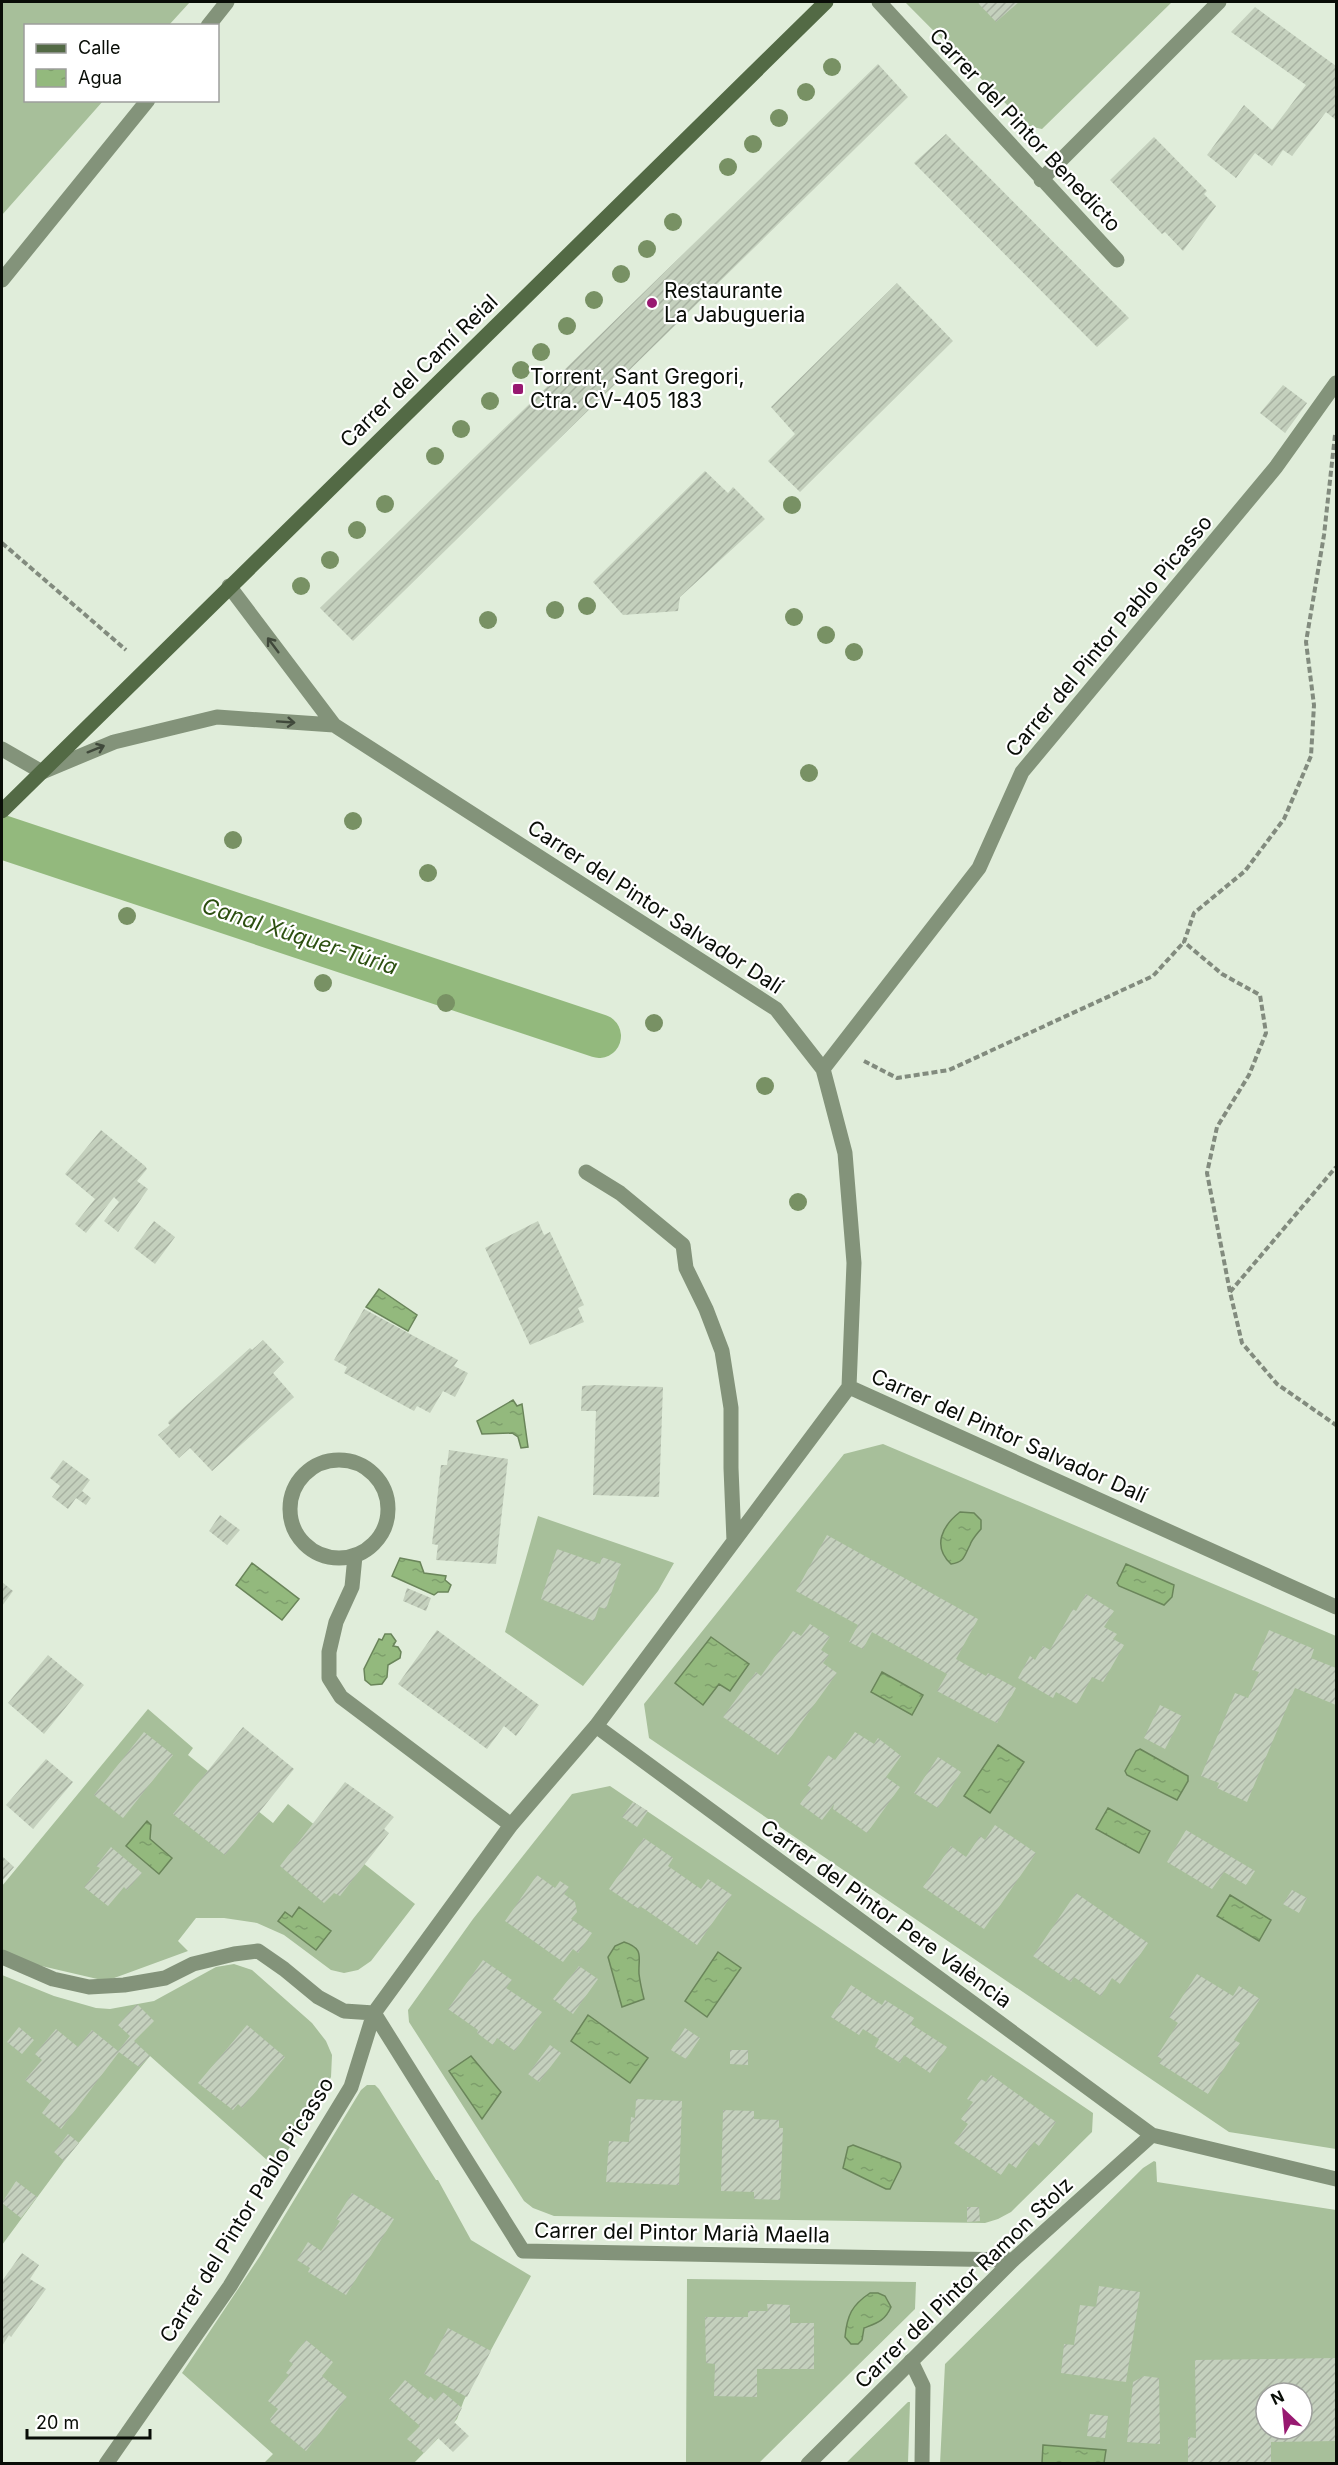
<svg xmlns="http://www.w3.org/2000/svg" width="1338" height="2465" viewBox="0 0 1338 2465" font-family="Inter,sans-serif">
  <defs>
    <pattern id="water-ripples" width="26" height="14" patternUnits="userSpaceOnUse" patternTransform="scale(1.5)"><rect width="26" height="14" fill="#93b97d"/><path d="M2 4q2-2 4 0t4 0M15 11q2-2 4 0t4 0" fill="none" stroke="#7d9e6b"/></pattern>
    <pattern id="building-hatch" width="6" height="6" patternUnits="userSpaceOnUse" patternTransform="scale(1.5)"><rect width="6" height="6" fill="#c4d0bd"/><path d="M-1 1l2-2M0 6l6-6M5 7l2-2" fill="none" stroke="#a7b1a1"/></pattern>
  </defs>
  <rect width="100%" height="100%" fill="#e0edda"/>
  <path fill="#a7bf9a" fill-rule="evenodd" d="M2,2h188l-21,23 -143,1v74l77,1 -101,114z
    M905,2h267l-130,127 -14,-3z
    M883,1444l453,192v513l-107,-17 -580,-394 -5,-34 200,-250z
    M538,1516l136,47 -16,28 -75,95 -78,-54z
    M148,1709l45,39 -5,7 85,68 15,-19 127,100 -44,57 -13,9 -14,3 -13,-3 -47,-35 -27,-12 -33,-5h-28l-18,23 10,10 -82,30 -86,-20 -18,-9v-66z
    M610,1786l483,327 -1,19 -81,80 -13,7 -13,4 -431,-7 -21,-8 -9,-7 -115,-179 -1,-12 65,-91 99,-125z
    M234,1964l18,6 60,53 14,18 6,14 -1,22 -54,92 -127,-113 -86,105 -62,84v-270l52,21 42,12 14,1 44,-8 62,-34z
    M367,2085h8l4,4 57,91h2l33,60 60,36 -67,124 -7,19 -43,44h-150l9,-9 -91,-81 78,-117 101,-166z
    M1154,2161l2,1 1,20 179,28v253l-396,1 5,-100 198,-196zM1266,2393h36v36h-36z
    M687,2279l229,3 -1,27 -156,154 -73,1z
    M908,2402h2l-2,61h-62z"/>
  <path fill="url(#water-ripples)" stroke="#6a855a" stroke-width="1.5" d="M379,1289l38,26 -9,16 -42,-24z
    M513,1400l4,6 5,-2 6,43 -7,1 -3,-11 -6,-4 -30,1 -5,-13z
    M960,1512l14,1 7,7v9c-4,5 -9,10 -11,16 -6,11 -5,17 -19,19 -19,-18 -9,-38 9,-52z
    M400,1558l20,4 4,11 22,3 -1,4 6,5 -3,7h-10l-4,3 -42,-19z
    M252,1563l47,36 -17,21 -46,-35z
    M1126,1564l48,21 -2,12 -8,8 -45,-19 -2,-3z
    M385,1634h6l5,7 -3,5 5,1 3,5 -1,6 -12,7 -1,12 -5,7 -11,1 -6,-5 -1,-11 15,-30 3,1z
    M711,1637l38,27 -19,27 -11,-7 -16,21 -28,-22z
    M882,1672l41,23 -11,20 -41,-23z
    M998,1745l26,17 -34,51 -26,-17z
    M1140,1749l48,27v5l-11,19 -50,-25 -2,-4 11,-20z
    M1108,1808l42,23 -11,22 -43,-24z
    M147,1821l4,4 -1,14 22,19 -13,16 -33,-28z
    M1230,1895l41,25 -12,21 -42,-25z
    M299,1907l32,24 -15,19 -38,-29 7,-9 7,5z
    M624,1942c21,7 14,15 15,32 1,8 3,17 5,25l-22,8 -14,-50 7,-11z
    M718,1952l23,16 -34,49 -22,-16z
    M588,2015l60,43 -18,25 -59,-42z
    M471,2056l30,36 -19,27 -33,-48z
    M853,2145l47,18 1,4 -11,22h-4l-43,-21 5,-21z
    M870,2293h8l7,3 6,11c-6,14 -14,16 -27,21l-2,12 -4,4h-7l-6,-7c2,-22 7,-32 25,-44z
    M1043,2445l63,5 -2,13h-62z"/>
  <g fill="none" stroke-linecap="round" stroke-linejoin="round">
    <path stroke="#93b97d" stroke-width="44" d="M2,837l597,199"/>
  </g>
  <path fill="url(#building-hatch)" fill-rule="evenodd" d="M980,2h39l-23,20 -18,-19z
    M1255,7l81,59v54l-10,-8 -34,44 -9,-6 -11,16 -17,-13 -19,25 -29,-23 37,-50 28,25 34,-45 -75,-53z
    M878,64l30,33 -555,544 -33,-33z
    M946,134l183,184 -32,29 -183,-184z
    M1154,137l53,54 -3,3 12,12 -33,45 -18,-19 -3,2 -52,-54z
    M897,283l56,58 -153,151 -32,-31 27,-27 -24,-27z
    M1283,385l24,18 -22,30 -25,-20z
    M705,471l23,22 5,-6 32,32 -85,78 -2,14 -55,4 -30,-33z
    M101,1130l44,36 2,3 -10,12 11,8 -30,43 -14,-11 15,-19 -5,-5 -28,36 -11,-9 20,-25 -30,-25z
    M154,1221l21,16 -20,27 -21,-16z
    M538,1221l6,14 6,-3 34,73 -6,3 6,14 -54,23 -45,-97z
    M364,1309l94,51 -4,6 14,7 -13,24 -12,-6 -13,22 -13,-7 -3,5 -70,-38 3,-6 -13,-7z
    M263,1340l21,22 -11,11 21,24 -82,74 -22,-23 -11,10 -21,-23 12,-10 -2,-2 1,-2 81,-73 2,2z
    M597,1385l66,2 -4,110 -66,-2 3,-84h-15l1,-25z
    M449,1450l59,9 -12,105 -60,-4 2,-15 -6,-1 9,-79h6z
    M63,1460l27,20 -8,11 9,7 -5,7 -10,-7 -8,11 -16,-12 8,-11 -10,-8z
    M220,1515l20,15 -13,15 -18,-14z
    M827,1535l151,84 -22,40 30,17 2,-3 28,15 -19,35 -60,-32 10,-17 -75,-42 -9,17 -14,-7 9,-17 -62,-34z
    M557,1549l43,15 2,-7 19,7 -15,45 -7,-2 -5,14 -53,-22z
    M2,1582l11,9 -11,15z
    M407,1588l24,10 -5,13 -23,-10z
    M1086,1594l28,17 -10,16 13,7 -4,5 11,6 -21,37 -11,-5 -15,27 -21,-12 -3,6 -35,-20 12,-22 5,4 8,-14 7,4 23,-41 3,2z
    M810,1624l20,13 -9,13 8,5 -6,8 14,10 -59,82 -55,-38 33,-45 5,4 32,-45 8,5z
    M437,1630l102,75 -23,31 -12,-10 -17,23 -89,-65z
    M1269,1630l45,19 -3,9 25,10v37l-41,-17 -48,114 -30,-14 2,-5 -18,-7 34,-83 13,5 11,-26 -7,-2z
    M48,1655l36,30 -40,49 -36,-31z
    M1160,1705l22,11 -17,33 -21,-11z
    M243,1727l51,42 -69,86 -52,-41z
    M144,1732l29,23 -50,63 -29,-23z
    M855,1732l19,12 4,-6 23,18 -15,21 14,10 -33,46 -34,-24 1,-5 -12,16 -22,-16 11,-16 -4,-3 21,-30 7,5z
    M938,1757l23,15 -23,36 -24,-15z
    M46,1759l27,23 -40,47 -27,-24z
    M345,1782l49,35 -10,12 5,4 -49,63 -6,-3 -10,10 -44,-37z
    M633,1802l15,9 -11,16 -15,-10z
    M995,1825l41,28 -52,76 -61,-42 28,-41 15,11 14,-21 5,4z
    M1186,1830l69,41 -9,14 -22,-13 -12,17 -45,-27z
    M644,1838l29,20 -5,8 33,23 7,-10 24,16 -35,50 -57,-39 -1,3 -30,-20z
    M111,1847l31,26 -15,17 -3,-3 -16,19 -24,-19 16,-19 -4,-2z
    M2,1856l12,11 -11,13 -1,-1z
    M537,1875l18,13 5,-7 9,6 -5,7 11,8 2,10 -6,7 21,14 -14,20 -5,-4 -10,13 -58,-41z
    M1292,1890l15,8 -8,15 -16,-9z
    M1076,1893l72,50 -28,41 -8,-6 -11,18 -27,-19 -3,5 -38,-26z
    M483,1960l29,20 -6,8 36,24 -27,39 -18,-13 -4,7 -16,-12 1,-3 -30,-21z
    M579,1966l19,13 -25,35 -20,-15z
    M1197,1974l36,22 6,-10 21,13 -26,41 6,3 -32,51 -49,-31 3,-4 -5,-3 21,-33 -9,-6z
    M851,1985l31,20 3,-5 29,18 -3,6 36,23 -17,26 -26,-18 -4,8 -25,-16 4,-8 -16,-10 -4,6 -28,-18z
    M137,2004l17,17 -20,20 16,15 -11,11 -20,-15 -58,77 -19,-16 9,-12 -26,-21 17,-20 -7,-6 21,-25 22,18 14,-17 26,21 12,-15 -12,-11z
    M247,2025l38,32 -43,51 -4,-4 -5,6 -35,-27z
    M19,2027l15,13 -12,14 -15,-12z
    M685,2028l15,10 -14,21 -15,-9z
    M550,2045l11,8 -22,29 -11,-8z
    M730,2050h18v15l-18,-1z
    M991,2075l65,47 -17,24 -5,-4 -18,26 -7,-5 -8,12 -47,-32 14,-19 -7,-5 12,-17 -6,-3 14,-20 5,3z
    M636,2099l46,2 -3,84 -73,-3 3,-41 20,1 2,-25 4,1z
    M723,2110l31,1v8l25,1v8h4l-3,72 -26,-1v-7l-33,-1z
    M68,2134l11,9 -15,18 -10,-9z
    M16,2181l21,16 -16,21 -19,-15z
    M352,2193l42,26 -48,76 -38,-23 2,-4 -13,-8 11,-18 13,9 19,-30 -4,-2z
    M967,2207h12l1,14 -13,1z
    M22,2253l17,12 -9,14 16,10 -35,48 -2,-2 -7,11v-65z
    M1099,2286l41,6 -14,90 -65,-9 3,-29 10,1 6,-40 16,2z
    M767,2304l23,1v18h24v46h-57v28l-43,-1 1,-32 -9,-1 -1,-46h43v-6h20z
    M448,2328l43,23 -24,46 -43,-23z
    M306,2340l27,22 -11,14 25,21 -41,54 -35,-29 -1,-3 8,-10 -10,-8 21,-26 -3,-2 7,-9 -4,-3z
    M1336,2358v83l-65,1v21h-83v-26l8,1 -1,-78zM1266,2393h36v36h-36z
    M1144,2376l15,2 1,66 -33,-2 6,-60z
    M405,2380l23,19 2,-3 5,5 8,-9 19,16 -8,14 15,14 -16,16 -15,-14 -14,15 -17,-14 13,-13 -31,-27z
    M1090,2414l18,2 -3,22 -18,-2z"/>
  <g fill="none" stroke-linecap="round" stroke-linejoin="round">
    <path stroke="#828b7e" stroke-width="4" stroke-dasharray="6 3" stroke-linecap="butt" d="M1335,435l-11,100 -18,107 8,63 -3,51 -27,63 -39,52 -51,42 -10,29 38,32 38,21 6,38 -17,42 -32,52 -10,46 23,119 12,51 35,41 59,41
      M2,543l124,107
      M864,1061l33,17 52,-8 204,-94 31,-34
      M1230,1292l106,-125"/>
    <path stroke="#83937a" stroke-width="15" d="M911,2361l12,25 -1,78"/>
    <path stroke="#83937a" stroke-width="15" d="M879,2l238,258
      M208,26l19,-24
      M1041,180l178,-178
      M2,280l146,-180
      M229,586l105,139 442,284 47,60 22,84 9,110 -5,124
      M2,749l40,23 72,-30 103,-25 117,8
      M823,1069l156,-201 43,-96 254,-305 60,-84
      M586,1172l34,21 63,52 3,23 20,41 16,42 9,57v60l3,73
      M849,1387l487,220
      M290 1509a49 49 0 1 1 98 0a49 49 0 1 1-98 0Z
      M355,1556l-3,31 -16,35 -7,30v26l12,19 170,128
      M596,1726l556,409 184,44
      M2,1957l51,22 36,8 35,-2 41,-7 28,-14 41,-10 24,-3 26,18 34,28 26,14 30,2
      M374,2013l149,238 490,9
      M106,2464l124,-178 121,-199 23,-74 137,-188 85,-99 253,-339
      M808,2464l205,-204 139,-125"/>
    <path stroke="#536a45" stroke-width="15" d="M2,811l824,-809"/>
  </g>
  <g fill="#789164">
    <circle cx="832" cy="67" r="9"/>
    <circle cx="806" cy="92" r="9"/>
    <circle cx="779" cy="118" r="9"/>
    <circle cx="753" cy="144" r="9"/>
    <circle cx="728" cy="167" r="9"/>
    <circle cx="673" cy="222" r="9"/>
    <circle cx="647" cy="249" r="9"/>
    <circle cx="621" cy="274" r="9"/>
    <circle cx="594" cy="300" r="9"/>
    <circle cx="567" cy="326" r="9"/>
    <circle cx="541" cy="352" r="9"/>
    <circle cx="521" cy="370" r="9"/>
    <circle cx="490" cy="401" r="9"/>
    <circle cx="461" cy="429" r="9"/>
    <circle cx="435" cy="456" r="9"/>
    <circle cx="385" cy="504" r="9"/>
    <circle cx="792" cy="505" r="9"/>
    <circle cx="357" cy="530" r="9"/>
    <circle cx="330" cy="560" r="9"/>
    <circle cx="301" cy="586" r="9"/>
    <circle cx="587" cy="606" r="9"/>
    <circle cx="555" cy="610" r="9"/>
    <circle cx="794" cy="617" r="9"/>
    <circle cx="488" cy="620" r="9"/>
    <circle cx="826" cy="635" r="9"/>
    <circle cx="854" cy="652" r="9"/>
    <circle cx="809" cy="773" r="9"/>
    <circle cx="353" cy="821" r="9"/>
    <circle cx="233" cy="840" r="9"/>
    <circle cx="428" cy="873" r="9"/>
    <circle cx="127" cy="916" r="9"/>
    <circle cx="323" cy="983" r="9"/>
    <circle cx="446" cy="1003" r="9"/>
    <circle cx="654" cy="1023" r="9"/>
    <circle cx="765" cy="1086" r="9"/>
    <circle cx="798" cy="1202" r="9"/>
  </g>
  <defs><path id="oneway-shaft" d="M-6 0H5M1.5-3L5.5 0L1.5 3" fill="none" stroke-width="1.6" stroke-linecap="round" stroke-linejoin="round" transform="scale(1.5)"/></defs>
  <g stroke="#40493b">
    <use href="#oneway-shaft" transform="translate(273 645) rotate(-127)"/>
    <use href="#oneway-shaft" transform="translate(286 722) rotate(4)"/>
    <use href="#oneway-shaft" transform="translate(96 749) rotate(-22)"/>
  </g>
  <g fill="#981971" stroke="#fff" stroke-width="2">
    <circle cx="652" cy="303" r="6"/>
    <rect x="512" y="383" width="12" height="12" rx="3"/>
  </g>
  <g text-anchor="middle" stroke-width="4.5" stroke-linejoin="round" paint-order="stroke">
    <g font-size="21" fill="#090d07" stroke="#fff">
      <text transform="translate(1025 130) rotate(47)" y="7">Carrer del Pintor Benedicto</text>
      <text transform="translate(419 371) rotate(-44)" y="7">Carrer del Camí Reial</text>
      <text transform="translate(1109 636) rotate(-50)" y="7">Carrer del Pintor Pablo Picasso</text>
      <text transform="translate(655 907) rotate(33)" y="7">Carrer del Pintor Salvador Dalí</text>
      <text transform="translate(1009 1436) rotate(24)" y="7">Carrer del Pintor Salvador Dalí</text>
      <text transform="translate(886 1914) rotate(36)" y="7">Carrer del Pintor Pere València</text>
      <text transform="translate(247 2210) rotate(-58)" y="7">Carrer del Pintor Pablo Picasso</text>
      <text transform="translate(682 2233) rotate(1)" y="7">Carrer del Pintor Marià Maella</text>
      <text transform="translate(964 2283) rotate(-44)" y="7">Carrer del Pintor Ramon Stolz</text>
    </g>
    <g font-size="21" fill="#090d07" stroke="#fff" text-anchor="start">
      <text x="664" y="298">Restaurante<tspan x="664" dy="24">La Jabugueria</tspan></text>
      <text x="530" y="384">Torrent, Sant Gregori,<tspan x="530" dy="24">Ctra. CV-405 183</tspan></text>
    </g>
    <g font-size="22" font-style="italic" fill="#2c4f10" stroke="#fff">
      <text transform="translate(300 936) rotate(18)" y="8">Canal Xúquer-Túria</text>
    </g>
  </g>
  <rect width="1338" height="2465" fill="none" stroke="#090d07" stroke-width="6"/>
  <rect x="24" y="24" width="195" height="78" fill="#ffffff" stroke="#9d9e9c" stroke-width="1.5"/>
  <rect x="36" y="44" width="30" height="9" fill="#536a45" stroke="#9d9e9c" stroke-width="1.5"/>
  <text x="78" y="54" font-size="18" fill="#090d07">Calle</text>
  <rect x="36" y="69" width="30" height="18" fill="url(#water-ripples)" stroke="#9d9e9c" stroke-width="1.5"/>
  <text x="78" y="84" font-size="18" fill="#090d07">Agua</text>
  <g transform="translate(1284 2411) rotate(334)"><circle r="28" fill="#ffffff" stroke="#9d9e9c" stroke-width="1.5"/>
  <path d="M0-4.5L10 22L0 15L-10 22Z" fill="#981971"/>
  <text y="-9" font-size="16" font-weight="bold" text-anchor="middle" fill="#090d07">N</text>
  </g>
  <path d="M27 2429v9h123v-9" fill="none" stroke="#090d07" stroke-width="3"/>
  <text x="36" y="2429" font-size="18" fill="#090d07" stroke="#ffffff" stroke-width="4.5" paint-order="stroke">20 m</text>
</svg>
